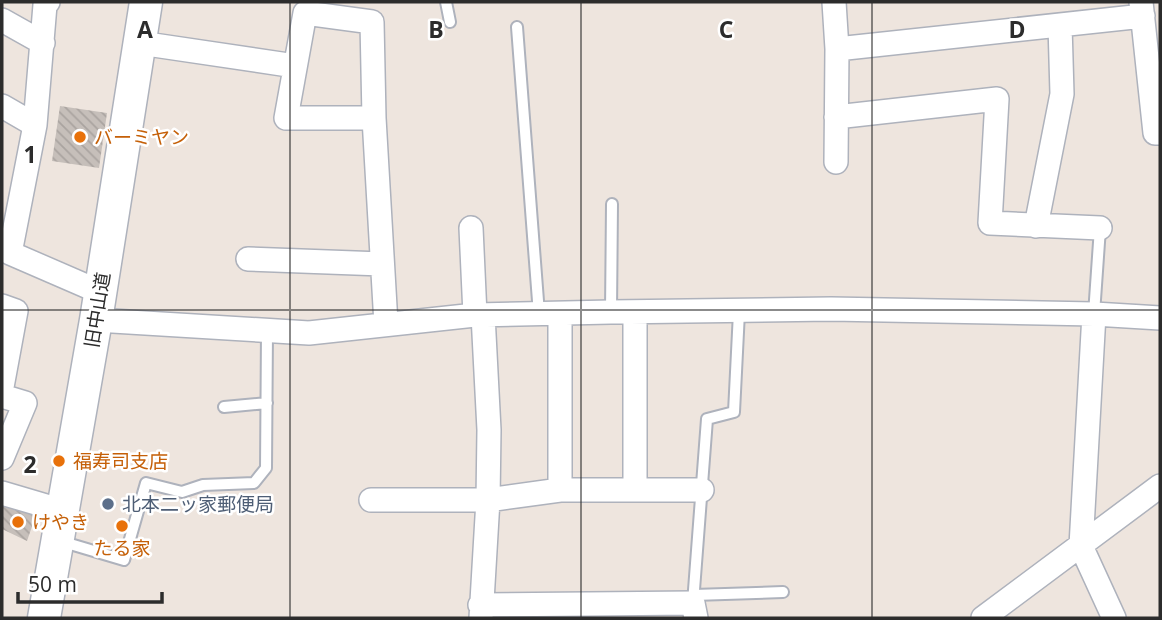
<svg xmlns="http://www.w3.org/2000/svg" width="1162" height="620" viewBox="0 0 1162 620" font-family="'Open Sans','Noto Sans JP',sans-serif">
  <defs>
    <pattern id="building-back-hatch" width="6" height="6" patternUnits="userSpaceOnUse" patternTransform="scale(1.75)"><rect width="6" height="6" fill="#c6bfba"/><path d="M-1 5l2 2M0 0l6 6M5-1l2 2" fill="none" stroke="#aaa4a0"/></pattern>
  </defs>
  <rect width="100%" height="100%" fill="#eee5de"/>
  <path fill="url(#building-back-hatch)" d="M60,106l47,7 -8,55 -47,-7z
    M4,502l32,13 -9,26 -25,-12v-19z"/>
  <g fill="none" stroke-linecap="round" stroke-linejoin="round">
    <defs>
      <path id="lane" d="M446,2l4,20
        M517,27l22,287
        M611,312l1,-108
        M1094,314l6,-86
        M224,407l43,-4
        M60,541l64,19 22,-77 36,9 21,-7 51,-2 12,-15 1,-137
        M694,595l89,-3
        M693,603l14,-184 27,-7 5,-100"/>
      <path id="street" d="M48,2l-3,3 -10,120 -25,128 90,39
        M834,2l3,47 -1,113
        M1141,2l14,131h5
        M2,20l41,23
        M140,43l155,23
        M837,49l306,-33
        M2,106l33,19
        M836,117l161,-18 -7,124 110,5
        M374,118h-88l19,-105 67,9 2,96 12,206
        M1036,226l26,-132 -2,-69
        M471,228l4,87
        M248,259l134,5
        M2,306l14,5 -14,76
        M1094,314l-13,232 33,72
        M560,315v175
        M96,320l213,13 166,-18 136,-3 220,-3 263,5 66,4
        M2,396l23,7 -23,55
        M635,489v-177
        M2,493l61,18
        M371,500h117l72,-10h142
        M480,605l213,-2 3,15
        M481,618l7,-118 1,-70 -6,-115
        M983,618l177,-132"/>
      <path id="secondary" d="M44,618l52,-298 50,-318"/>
    </defs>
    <use href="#lane" stroke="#aeb2bc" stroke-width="14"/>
    <use href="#street" stroke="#aeb2bc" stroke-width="26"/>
    <use href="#secondary" stroke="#aeb2bc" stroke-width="35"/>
    <use href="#lane" stroke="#fff" stroke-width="10"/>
    <use href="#street" stroke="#fff" stroke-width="23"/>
    <use href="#secondary" stroke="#fff" stroke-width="32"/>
  </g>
  <path fill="none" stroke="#2c2c2c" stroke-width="2" stroke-opacity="0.55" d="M290,2v616M581,2v616M872,2v616M2,310h1158"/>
  <g fill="#e8710a" stroke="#fff" stroke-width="2.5">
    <circle cx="80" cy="137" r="7"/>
    <circle cx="59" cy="461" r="7"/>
    <circle cx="18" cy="522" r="7"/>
    <circle cx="122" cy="526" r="7"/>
  </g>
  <circle fill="#5c6f8a" stroke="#fff" stroke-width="2.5" cx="108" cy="504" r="7"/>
  <g text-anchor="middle" stroke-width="5" stroke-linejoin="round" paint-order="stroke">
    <g font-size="19" fill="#c56008" stroke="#fff" text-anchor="start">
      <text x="94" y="144">バーミヤン</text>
      <text x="73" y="468">福寿司支店</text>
      <text x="32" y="529">けやき</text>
      <text x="122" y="555" text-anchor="middle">たる家</text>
    </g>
    <g font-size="19" fill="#2c2c2c" stroke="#fff">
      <text transform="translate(97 310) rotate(-81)" y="7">旧中山道</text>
    </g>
    <g font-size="19" fill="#4e5e75" stroke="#fff" text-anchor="start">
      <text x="122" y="511">北本二ッ家郵便局</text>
    </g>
  </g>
  <g font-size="23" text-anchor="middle" font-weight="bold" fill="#2c2c2c" stroke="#fff" stroke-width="5" stroke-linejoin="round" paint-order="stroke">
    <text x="145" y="38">A</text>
    <text x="436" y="38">B</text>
    <text x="726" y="38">C</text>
    <text x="1017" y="38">D</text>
    <text x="30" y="163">1</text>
    <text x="30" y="473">2</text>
  </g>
  <rect width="1162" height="620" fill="none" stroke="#2c2c2c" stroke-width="7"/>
  <path d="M18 592v10h144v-10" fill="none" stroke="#2c2c2c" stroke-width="3.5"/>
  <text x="28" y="592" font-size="21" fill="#2c2c2c" stroke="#ffffff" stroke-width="5" paint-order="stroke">50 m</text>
</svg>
